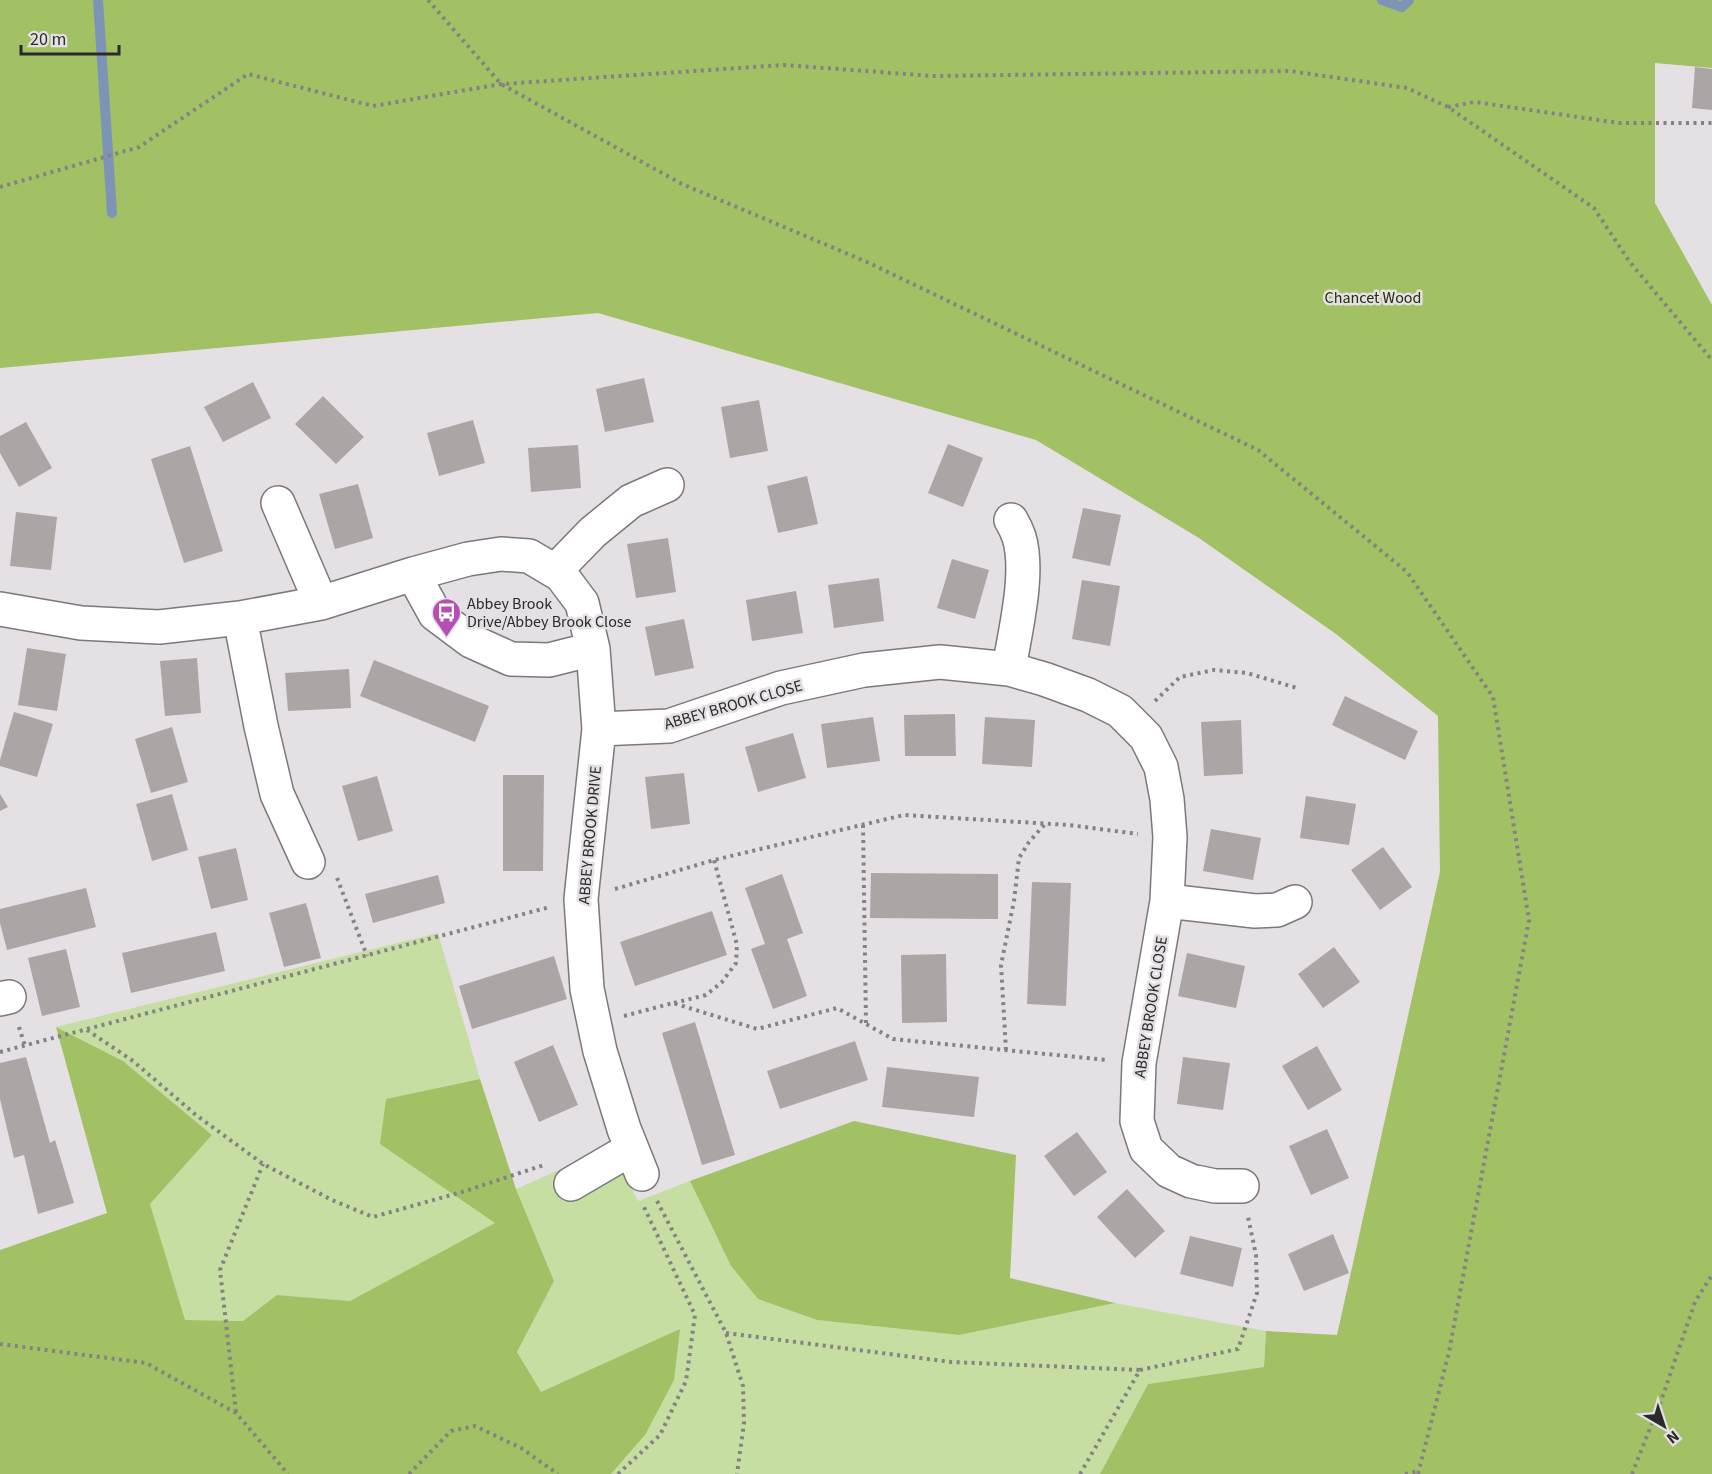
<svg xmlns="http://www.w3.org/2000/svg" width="1712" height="1474" viewBox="0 0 1712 1474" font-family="'Source Sans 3',sans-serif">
  <rect width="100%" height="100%" fill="#e4e0e4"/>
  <path fill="#c6dea1" d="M438,933l42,146 -93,20 109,124 -146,78 -73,-6 -34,26 -59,-1 -34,-116 62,-69 -89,-74 -67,-34z
    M611,1147l27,54 52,-20 41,85 27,33 59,21 142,15 156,-32 151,28 -2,36 -116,17 -48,90h-489l34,-39 35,-105 -139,63 -24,-41 37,-71 -38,-92z"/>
  <path fill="#a1c164" d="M0,0h1712v68l-57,-5v140l57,102v1169h-612l48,-90 116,-17 2,-36 71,4 103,-463 -2,-156 -102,-82 -137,-96 -163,-98 -438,-127 -598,55z
    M56,1027l67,34 89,74 -62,69 35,116 58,1 34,-26 73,6 145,-78 -115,-79 6,-45 94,-20 36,110 38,92 -37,71 24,40 139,-63 -6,51 -29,55 -34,39h-611v-224l107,-37z
    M854,1121l162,34 -6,123 105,25 -156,32 -142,-15 -59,-21 -27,-33 -41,-85z"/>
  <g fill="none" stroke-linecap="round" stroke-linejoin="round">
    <path stroke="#7d94b6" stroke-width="10" d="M98,0l14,213
      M1382,0l20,7 7,-7"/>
  </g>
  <path fill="#aba5a6" d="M1695,67l17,2v41l-20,-2z
    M644,378l10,44 -49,10 -9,-43z
    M253,382l18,36 -48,24 -19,-35z
    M323,396l41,41 -28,27 -41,-40z
    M759,400l9,51 -38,7 -9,-51z
    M473,420l12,43 -46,13 -12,-43z
    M26,422l26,46 -33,19 -19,-34v-17z
    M948,444l35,14 -20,49 -35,-14z
    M578,445l3,43 -50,4 -3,-44z
    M190,446l33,105 -39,12 -33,-104z
    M807,476l11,48 -40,9 -11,-47z
    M358,484l15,54 -38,11 -16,-55z
    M1083,508l38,7 -11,51 -38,-8z
    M16,512l41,5 -6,53 -41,-4z
    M668,538l8,54 -40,6 -9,-54z
    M952,559l37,11 -14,49 -38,-11z
    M879,578l5,43 -50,7 -6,-43z
    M1082,580l38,6 -10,60 -38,-7z
    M796,591l7,42 -51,8 -6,-41z
    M684,619l10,49 -39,8 -10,-49z
    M27,648l39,6 -9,57 -39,-6z
    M197,658l4,55 -36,3 -5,-55z
    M374,660l115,46 -14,36 -115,-46z
    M349,669l2,39 -63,3 -3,-38z
    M1345,696l73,35 -13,29 -73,-35z
    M14,712l39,12 -16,53 -37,-11v-6z
    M955,714l1,42h-51l-1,-41z
    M873,717l7,44 -53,7 -6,-44z
    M985,717l50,3 -3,47 -50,-3z
    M1241,720l2,54 -39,2 -3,-54z
    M172,727l16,55 -37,11 -16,-54z
    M793,733l13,45 -48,14 -13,-45z
    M684,773l6,51 -39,5 -6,-52z
    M503,775h41l-1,96h-40z
    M377,776l16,55 -35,10 -16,-55z
    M0,794l8,13 -8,4z
    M172,794l16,56 -36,11 -16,-57z
    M1306,796l50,8 -7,41 -49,-7z
    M1211,829l50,9 -8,42 -50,-9z
    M1383,847l29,40 -32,23 -29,-40z
    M236,848l12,52 -37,9 -13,-52z
    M871,873l127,1v45l-128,-1z
    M782,874l21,59 -16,6 20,57 -34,13 -22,-60 14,-5 -20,-56z
    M438,875l7,28 -72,20 -8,-29z
    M1032,882l39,1 -5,123 -39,-2z
    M86,888l10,39 -89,23 -7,-27v-14z
    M306,903l15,55 -37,9 -15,-54z
    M712,911l15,44 -92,31 -15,-44z
    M216,932l9,39 -94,22 -9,-40z
    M1334,947l26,35 -37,26 -25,-34z
    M66,949l14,58 -38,9 -14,-58z
    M1187,953l58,13 -9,42 -58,-12z
    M946,954l1,68 -45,1 -1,-68z
    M554,956l13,43 -95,30 -13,-43z
    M695,1022l40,133 -33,10 -40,-132z
    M855,1041l13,39 -88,29 -13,-38z
    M553,1045l25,60 -39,17 -25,-60z
    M1317,1046l25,44 -34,20 -26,-44z
    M26,1057l24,86 5,-3 19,63 -36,11 -14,-59 -10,3 -14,-59v-36z
    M1183,1057l47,6 -7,47 -46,-6z
    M887,1067l92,10 -5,40 -92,-10z
    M1327,1129l22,49 -38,17 -22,-49z
    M1077,1132l30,40 -33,24 -30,-40z
    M1127,1189l38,42 -30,27 -38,-41z
    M1333,1234l16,39 -45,18 -16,-37z
    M1190,1236l52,12 -9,39 -53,-13z"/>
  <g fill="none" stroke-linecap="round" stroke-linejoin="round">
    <defs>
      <path id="minor" d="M278,503l43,100
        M555,571l38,-39 38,-31 36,-16
        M413,574l22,40 36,27 40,18 38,1 44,-11
        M0,609l81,14 78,4 81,-9 81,-15 92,-29 55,-15 33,-5 28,2 32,19 21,28 11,46 6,80 -18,170 6,90 13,62 24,78 18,45
        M240,618l21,108 16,68 31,68
        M1009,669c6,-38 21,-96 10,-132 -2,-6 -5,-12 -8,-17
        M599,729l70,-3 112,-38 83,-18 76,-8 69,7 35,10 44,16 32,16 26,26 15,30 6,32 3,38 -3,64 -28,162 -2,58 9,28 23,22 22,10 24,5h27
        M1167,901l88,10 22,-1 18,-8
        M0,999l9,-2
        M571,1184l60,-35"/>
    </defs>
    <use href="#minor" stroke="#7c787c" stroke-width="36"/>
    <path stroke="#858285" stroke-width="4" stroke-dasharray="3 4.5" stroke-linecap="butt" d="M428,0l73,84 181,100 185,78 391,188 149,122 86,125 36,223 -80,432 -31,122
      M1448,107l27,-5 144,21h93
      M0,187l139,-40 109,-73 125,32 128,-22 283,-19 149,11 357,-5 117,17 41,19 146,101 35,53 83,99
      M1155,701l25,-24 34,-7 33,3 50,15
      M863,825l3,199
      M337,878l30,78
      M615,889l99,-29 190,-45 165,10 69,9
      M674,1003l32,-8 16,-13 14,-19 1,-18 -23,-85
      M624,1016l49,-13 84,26 80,-21 56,31 214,21
      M19,1027l6,19
      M87,1030l46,31 63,54 67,49 69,36 41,17 89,-25 82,-27
      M1006,1050l-5,-85 13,-64 5,-43 10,-16 16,-18
      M0,1052l550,-145
      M657,1201l69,132 17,53 1,37 -7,51
      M726,1333l225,29 189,8
      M0,1344l146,19 90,50 52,61
      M236,1412l-16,-142 43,-106
      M409,1474l42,-43 24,-5 46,22 37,26
      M618,1474l42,-39 26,-54 9,-66 -51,-108
      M1080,1474l60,-104 98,-21 19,-56 -1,-38 -8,-38
      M1405,1474l14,-3
      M1632,1474l30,-76 33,-96 17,-27"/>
    <use href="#minor" stroke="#fff" stroke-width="33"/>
  </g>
  <defs>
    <symbol id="bus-pin" viewBox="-11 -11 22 30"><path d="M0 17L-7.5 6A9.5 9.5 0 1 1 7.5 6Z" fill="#b64fb3" stroke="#e4e0e4"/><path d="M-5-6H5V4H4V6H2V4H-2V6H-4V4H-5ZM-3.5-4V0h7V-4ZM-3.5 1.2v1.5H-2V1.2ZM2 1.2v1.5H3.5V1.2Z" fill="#fff"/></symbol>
  </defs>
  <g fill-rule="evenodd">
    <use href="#bus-pin" x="430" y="596" width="33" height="45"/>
  </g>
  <g text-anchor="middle" stroke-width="5" stroke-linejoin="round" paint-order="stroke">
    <g font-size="16" fill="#232f07" stroke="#e4e0e4">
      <text x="1373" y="303">Chancet Wood</text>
    </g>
    <g font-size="16" fill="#2b292b" stroke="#e4e0e4" text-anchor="start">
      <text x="467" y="609">Abbey Brook<tspan x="467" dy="18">Drive/Abbey Brook Close</tspan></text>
    </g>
    <g font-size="16" fill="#2b292b" stroke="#e4e0e4">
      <text transform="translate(733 704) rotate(-16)" y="6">ABBEY BROOK CLOSE</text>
      <text transform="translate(589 835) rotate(-85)" y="6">ABBEY BROOK DRIVE</text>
      <text transform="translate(1150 1007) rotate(-81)" y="6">ABBEY BROOK CLOSE</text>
    </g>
  </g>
  <g transform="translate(1664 1426) rotate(141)" stroke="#e4e0e4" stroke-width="4.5" paint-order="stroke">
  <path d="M0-4.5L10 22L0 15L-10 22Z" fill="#2b292b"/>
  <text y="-9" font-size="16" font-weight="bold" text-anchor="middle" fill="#2b292b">N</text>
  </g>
  <path d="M21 45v9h98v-9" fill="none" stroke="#2b292b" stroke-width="3"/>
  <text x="30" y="45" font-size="18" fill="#2b292b" stroke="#e4e0e4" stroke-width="4.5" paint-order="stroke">20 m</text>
</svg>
